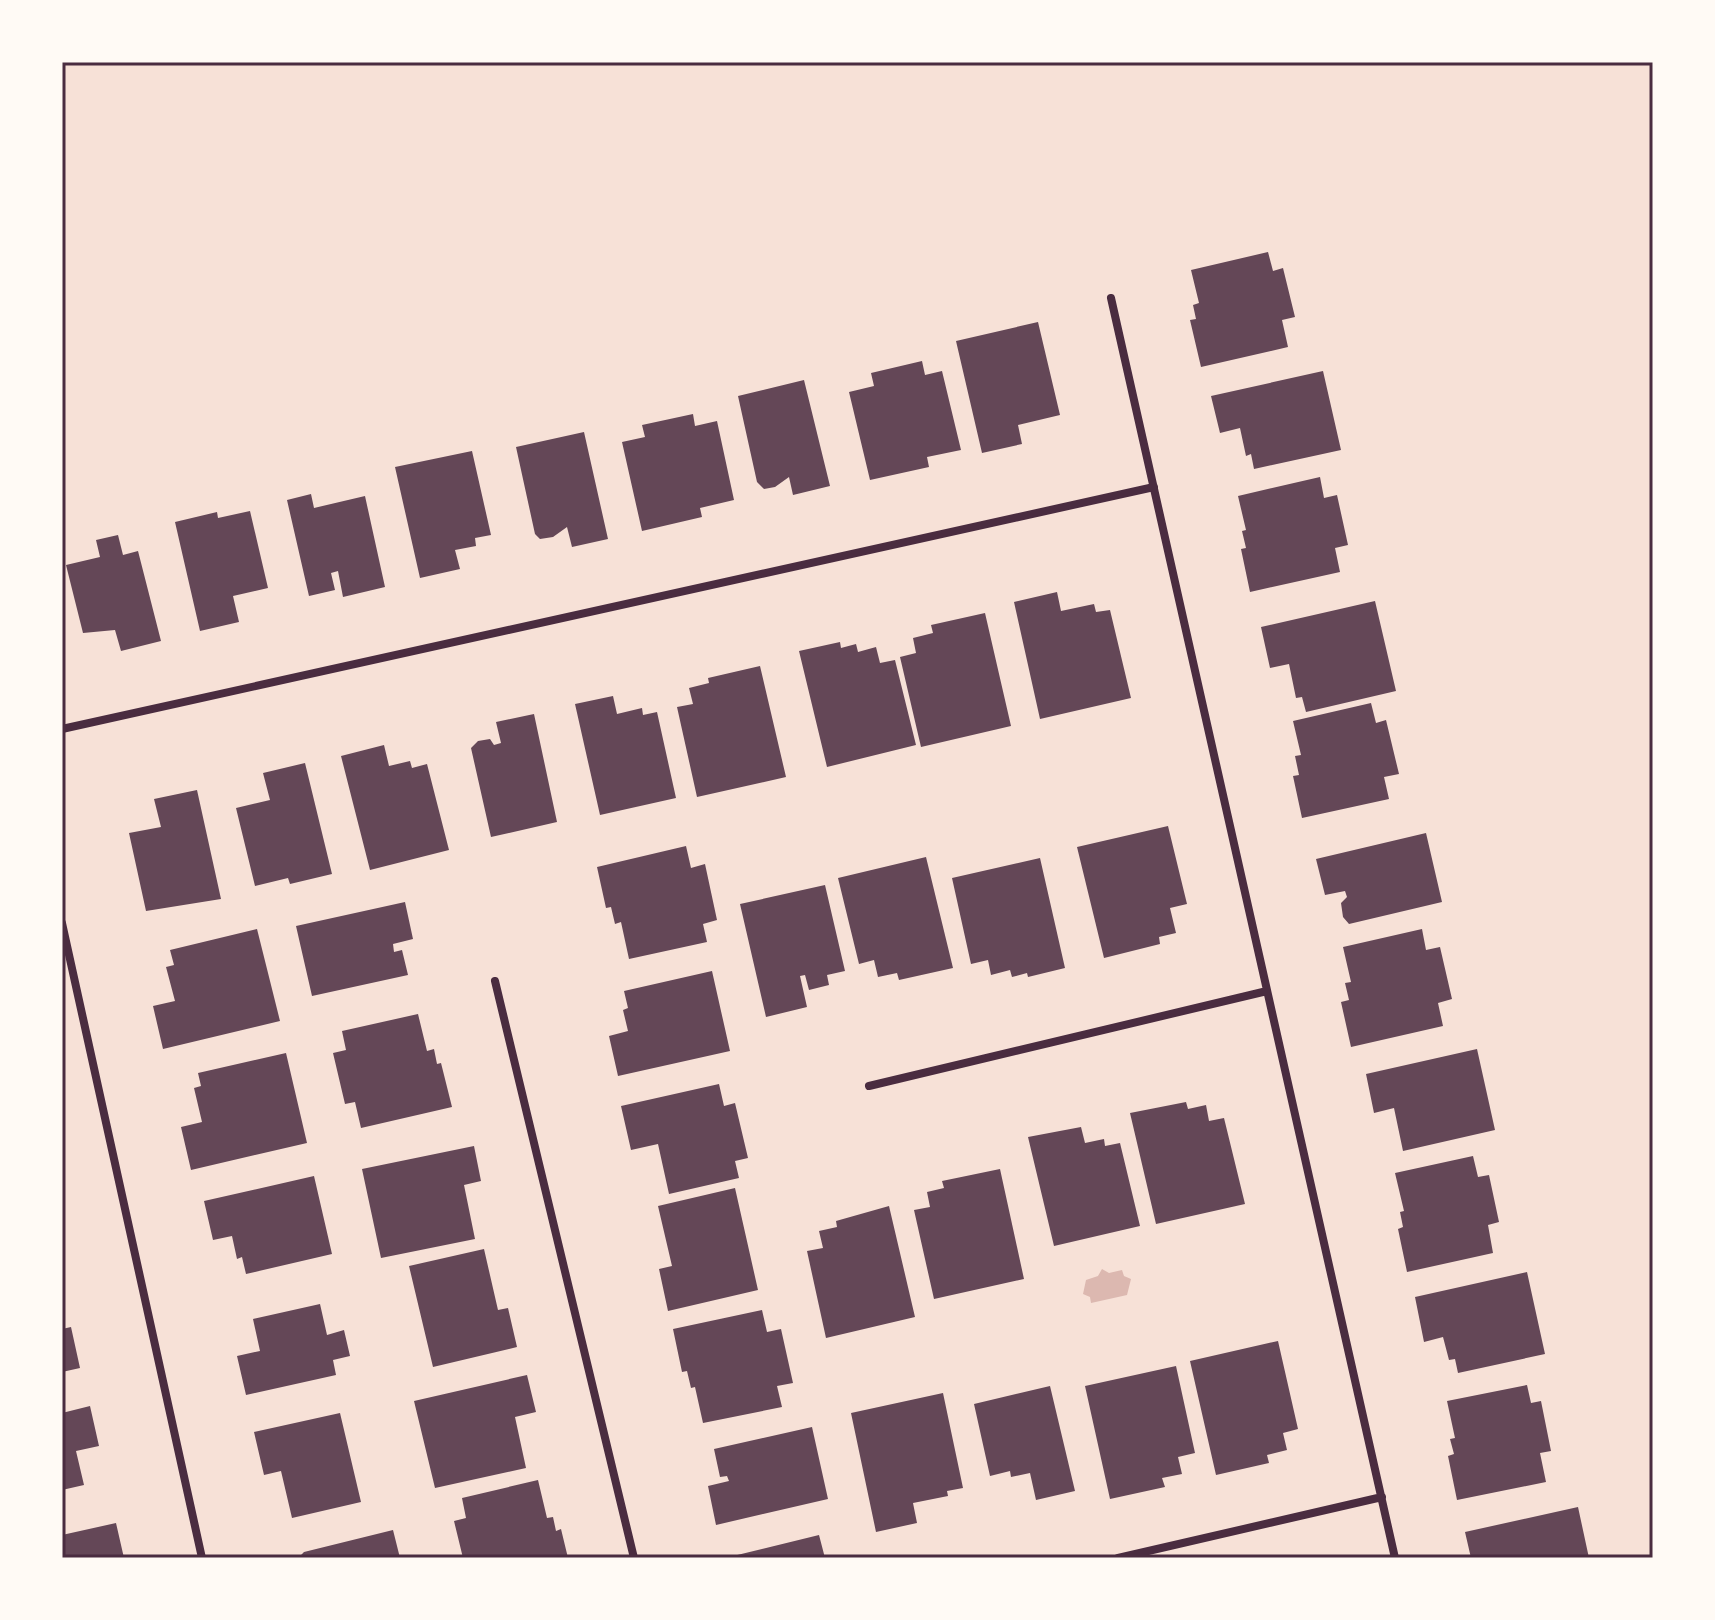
<svg xmlns="http://www.w3.org/2000/svg" width="1715" height="1620" viewBox="0 0 1715 1620" font-family="'Sofia Sans Condensed',sans-serif">
  <rect width="100%" height="100%" fill="#f7e1d7"/>
  <path fill="#dcb8b0" d="M1102,1269l7,4 13,-3 2,6 7,3 -4,16 -36,8 -1,-6 -7,-3 3,-14 12,-4z"/>
  <path fill="#644757" d="M1268,252l5,19 10,-3 12,49 -13,3 6,27 -87,20 -11,-47 6,-1 -3,-14 6,-2 -8,-33z
    M1038,322l22,93 -42,10 4,19 -40,9 -26,-112z
    M922,361l3,14 17,-4 19,79 -34,7 2,10 -59,13 -21,-88 25,-6 -3,-13z
    M1323,371l18,79 -87,19 -3,-15 -5,2 -6,-28 -20,5 -9,-37z
    M804,380l26,106 -37,9 -4,-18 -14,10 -11,2 -7,-7 -19,-86z
    M693,414l2,12 22,-5 17,79 -34,8 2,9 -60,14 -20,-89 23,-5 -3,-12z
    M584,432l24,107 -36,8 -5,-20 -14,10 -13,2 -5,-5 -19,-87z
    M472,451l19,84 -16,3 1,8 -21,4 5,19 -40,9 -25,-111z
    M1320,477l4,21 13,-3 11,50 -13,3 5,24 -90,20 -9,-43 5,-1 -4,-17 4,-1 -8,-34z
    M311,494l3,14 51,-12 20,91 -42,10 -5,-26 -7,2 4,17 -26,6 -22,-96z
    M250,511l18,77 -35,8 6,26 -39,9 -25,-109 42,-10 1,6z
    M118,535l5,20 15,-4 23,90 -40,10 -6,-21 -32,3 -17,-68 34,-8 -4,-17z
    M1057,592l4,19 33,-7 2,8 14,-2 21,88 -91,21 -26,-117z
    M1375,601l21,90 -90,21 -4,-15 -6,1 -7,-34 -19,4 -9,-41z
    M985,613l26,113 -90,21 -21,-90 16,-4 -3,-15 20,-5 -2,-8z
    M840,642l1,6 15,-4 2,8 18,-5 4,16 15,-3 21,85 -89,22 -28,-116z
    M760,666l26,111 -89,20 -20,-90 16,-3 -4,-16 20,-5 -1,-5z
    M613,696l4,18 25,-6 1,7 14,-3 19,86 -76,17 -25,-111z
    M1371,703l5,20 10,-3 13,54 -15,3 5,22 -87,19 -9,-42 6,-1 -4,-19 6,-1 -8,-34z
    M534,714l23,108 -66,15 -20,-89 7,-7 12,-2 4,6 7,-2 -5,-21z
    M384,745l5,21 21,-5 2,7 15,-4 22,86 -79,20 -29,-114z
    M305,763l27,111 -42,10 -2,-6 -33,8 -19,-78 34,-8 -7,-27z
    M197,790l24,109 -75,12 -17,-78 32,-6 -7,-28z
    M1168,826l19,78 -17,4 6,25 -17,4 1,7 -56,14 -27,-111z
    M1426,833l16,69 -93,22 -6,-7 -2,-14 6,-6 -2,-6 -20,4 -9,-36z
    M686,846l5,22 14,-4 12,56 -14,4 4,18 -78,17 -8,-37 -6,2 -4,-17 -5,1 -9,-41z
    M926,857l27,111 -54,12 -2,-7 -19,4 -4,-17 -15,4 -21,-86z
    M1040,858l25,110 -37,9 -1,-4 -15,4 -2,-7 -19,5 -3,-15 -17,4 -19,-86z
    M825,885l20,86 -18,4 2,10 -20,5 -4,-15 -5,1 7,31 -41,10 -26,-113z
    M405,902l8,37 -20,5 1,8 8,-2 6,25 -96,21 -16,-70z
    M257,929l23,92 -117,28 -10,-43 22,-5 -9,-34 8,-2 -4,-15z
    M1422,929l4,21 14,-3 12,52 -14,4 5,23 -92,21 -10,-45 8,-2 -4,-17 6,-1 -8,-35z
    M712,971l18,80 -112,25 -9,-40 19,-5 -5,-21 5,-2 -4,-17z
    M418,1014l9,37 7,-2 3,15 4,-1 11,44 -91,21 -6,-26 -10,2 -12,-51 13,-3 -4,-19z
    M1477,1049l18,81 -92,21 -9,-43 -20,5 -8,-39z
    M286,1053l21,90 -116,27 -10,-43 21,-5 -8,-34 7,-2 -3,-13z
    M719,1084l5,22 11,-3 13,55 -13,3 4,17 -70,16 -11,-50 -27,6 -10,-44z
    M1186,1102l2,7 18,-4 3,16 15,-3 21,86 -89,20 -26,-111z
    M1081,1127l4,16 19,-4 1,7 15,-3 20,83 -86,20 -26,-109z
    M474,1146l7,35 -17,4 11,54 -94,19 -19,-89z
    M1473,1156l5,21 11,-2 10,47 -11,3 5,28 -86,19 -9,-43 5,-2 -3,-15 4,-1 -9,-38z
    M1000,1169l24,110 -90,20 -20,-89 16,-3 -3,-15 17,-4 -2,-7z
    M314,1176l18,78 -86,20 -4,-17 -5,2 -5,-23 -19,4 -9,-39z
    M735,1188l23,102 -90,21 -9,-42 13,-3 -14,-60z
    M889,1206l26,111 -89,21 -19,-87 16,-3 -4,-17 18,-4 -1,-6z
    M484,1249l14,61 10,-2 9,39 -84,20 -24,-101z
    M1527,1272l18,82 -87,19 -3,-14 -6,1 -6,-23 -19,5 -9,-45z
    M320,1304l7,31 17,-5 6,26 -17,4 3,15 -90,20 -9,-39 23,-5 -7,-32z
    M762,1310l5,22 14,-3 12,54 -16,3 5,21 -79,16 -8,-36 -4,1 -4,-17 -5,1 -9,-43z
    M71,1327l9,41 -18,4v-43z
    M1278,1341l20,88 -15,4 4,17 -20,5 2,8 -53,12 -26,-114z
    M1176,1366l19,87 -17,4 4,17 -20,4 3,9 -55,12 -25,-113z
    M527,1375l9,37 -21,5 11,51 -91,20 -21,-87z
    M1527,1385l4,18 10,-2 10,50 -11,2 6,29 -89,18 -9,-44 6,-2 -4,-15 5,-1 -8,-37z
    M1050,1386l25,105 -39,9 -6,-27 -19,4 -1,-6 -20,5 -16,-72z
    M943,1393l20,95 -16,3 1,5 -35,7 4,20 -41,9 -25,-119z
    M90,1406l9,40 -23,5 8,34 -22,5v-77z
    M340,1413l21,89 -69,16 -11,-47 -17,4 -10,-43z
    M812,1427l16,72 -112,26 -8,-39 21,-5 -2,-5 -7,1 -6,-28z
    M538,1480l9,38 6,-1 3,14 5,-2 7,29h-105l-9,-37 12,-3 -4,-20z
    M1578,1507l11,51h-118l-6,-26z
    M116,1523l8,35h-62v-23z
    M393,1530l7,28h-102l6,-6z
    M819,1535l6,23h-96v-1z"/>
  <g fill="none" stroke-linecap="round" stroke-linejoin="round">
    <path stroke="#4a2c40" stroke-width="8" d="M1111,298l284,1260
      M62,729l1092,-242
      M62,923l140,635
      M495,981l139,577
      M869,1086l398,-95
      M1118,1558l264,-61"/>
  </g>
  <rect width="1715" height="1620" fill="none" stroke="#fffaf5" stroke-width="128"/>
  <rect x="64" y="64" width="1587" height="1492" fill="none" stroke="#4a2c40" stroke-width="3"/>
</svg>
